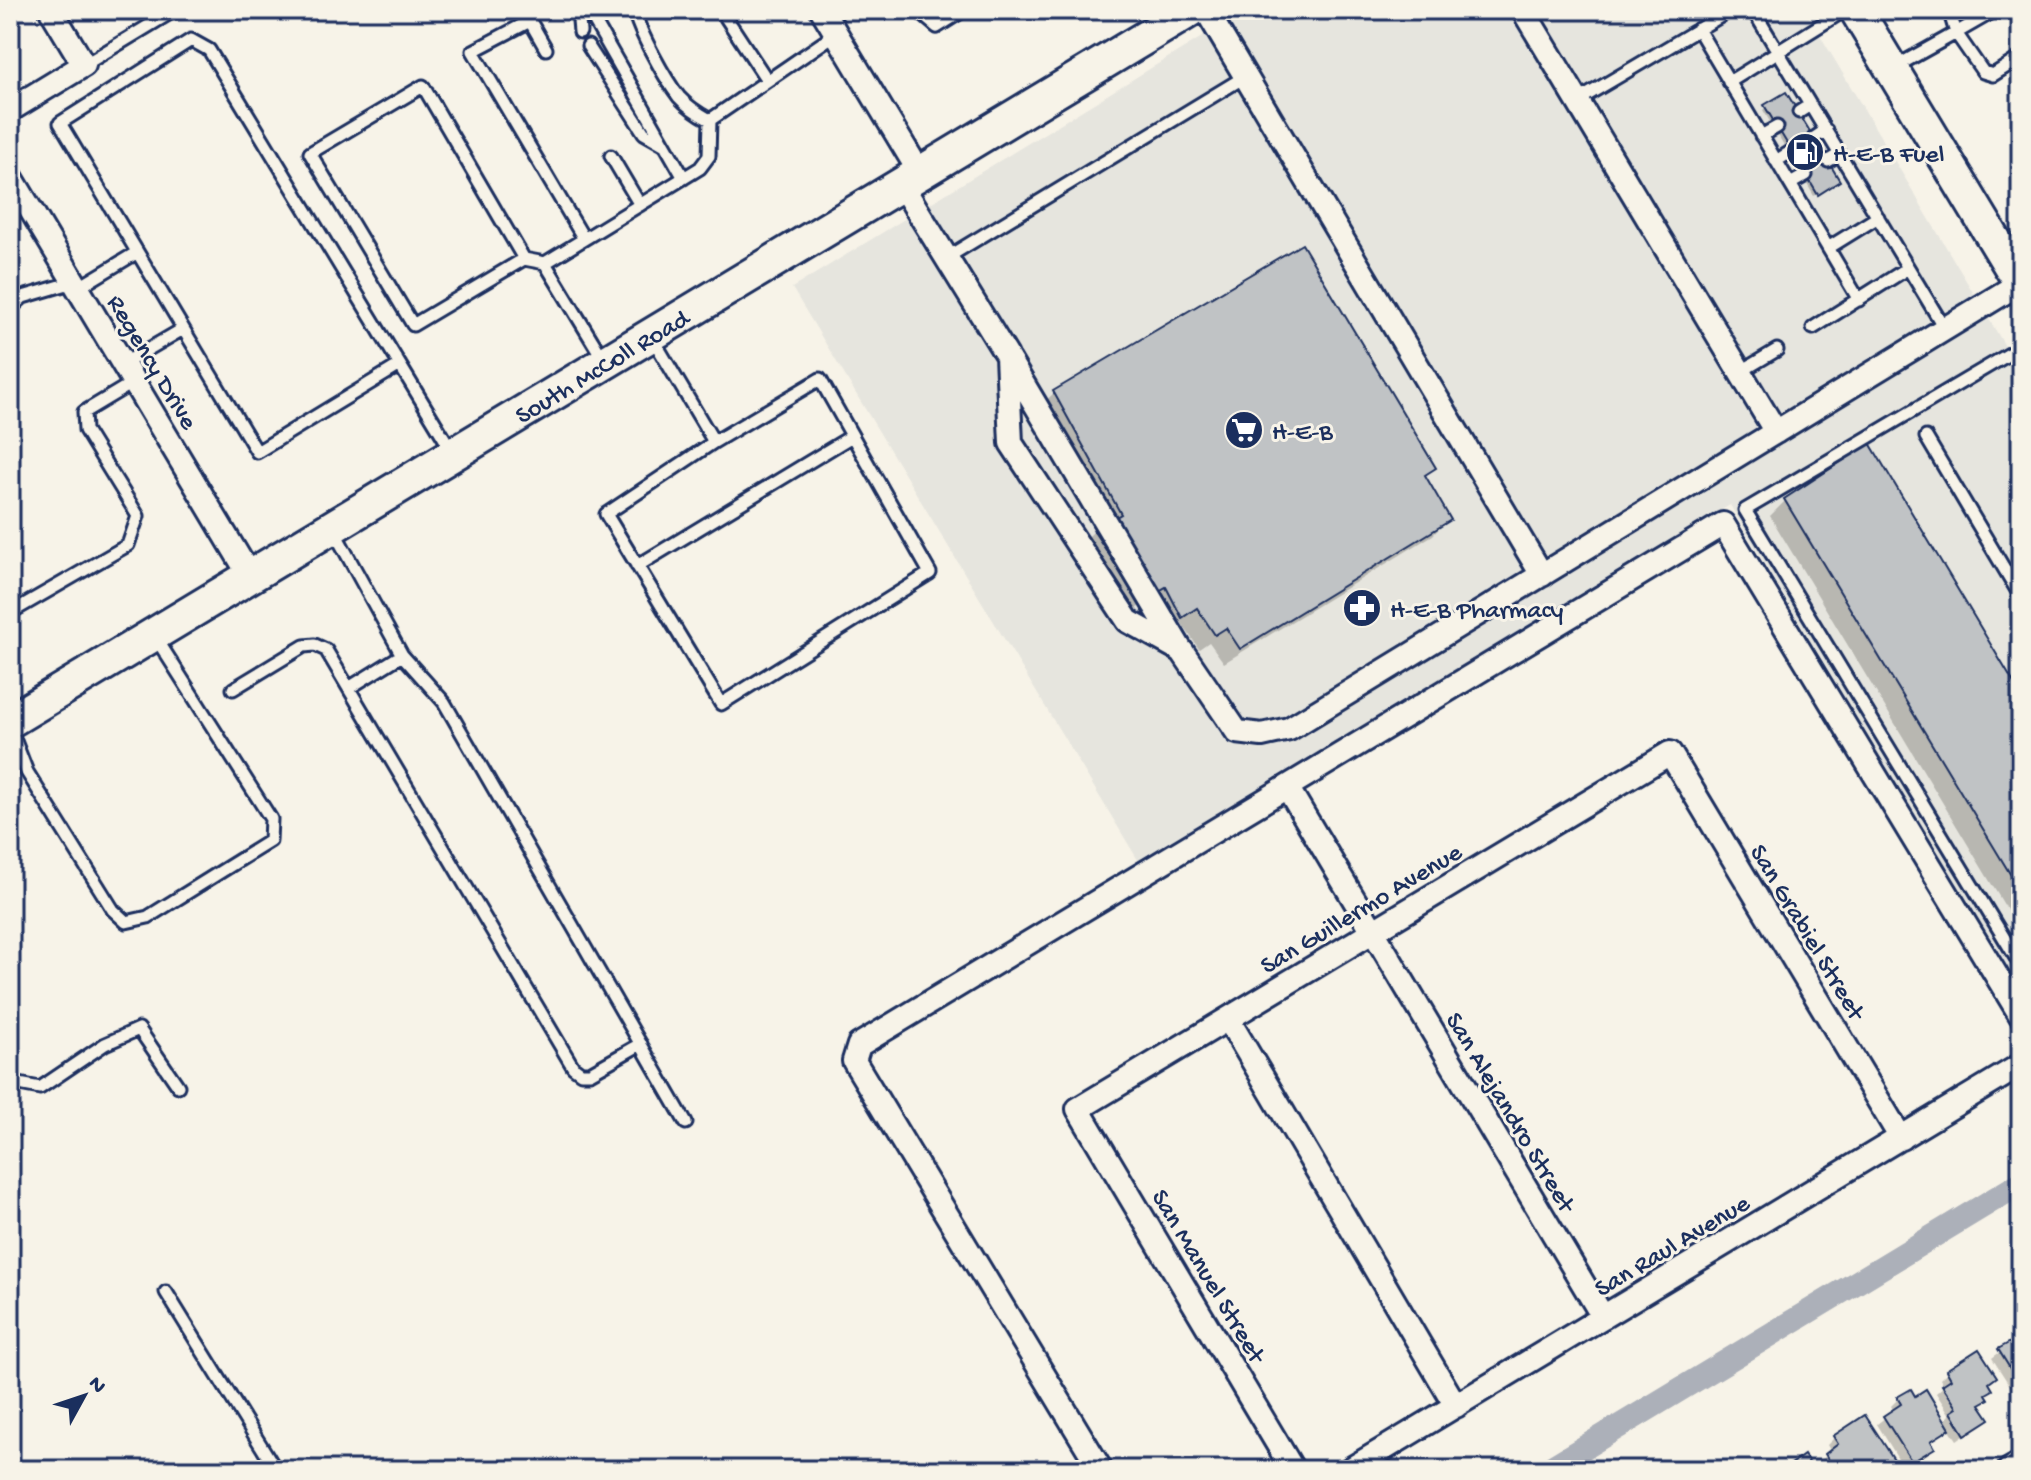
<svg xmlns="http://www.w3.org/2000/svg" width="2031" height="1480" viewBox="0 0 2031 1480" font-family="'Gochi Hand',sans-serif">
  <rect width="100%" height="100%" fill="#f7f3e8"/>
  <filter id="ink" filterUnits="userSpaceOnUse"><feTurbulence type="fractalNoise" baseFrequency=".0125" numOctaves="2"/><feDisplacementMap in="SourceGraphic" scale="16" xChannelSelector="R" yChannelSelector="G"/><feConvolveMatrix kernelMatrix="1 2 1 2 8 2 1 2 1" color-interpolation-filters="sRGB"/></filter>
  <g filter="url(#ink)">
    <path fill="#e6e5de" d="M1246,10h559l216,363v620l-291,-488 -592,355 -346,-572z"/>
    <path fill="#0003" d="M1766,107l68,77 -20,12 -51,-86z
      M1301,247l132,221 -9,9 24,42 -15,16 -209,128 -15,-21 -10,7 -18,-27 -15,10 -16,-32 -26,16 -46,-69 16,-16 10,-5 -66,-118 16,-15z
      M1785,501l236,198v234l-251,-417z
      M2021,1324v75l-2,1 -27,-42 21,-16 -4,-7z
      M1947,1372l41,12 3,5 -12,17 8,13 -30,21 -8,-12 -19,15 3,5 -7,7 -22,13 -27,-44 17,-13 -3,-5 7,-7 12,-7 4,7 29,23 7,-7 -14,-22 8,-7 -4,-7z
      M1834,1438l64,32h-75l-5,-7 13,-11 -4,-7z"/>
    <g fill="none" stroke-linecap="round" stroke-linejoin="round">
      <path stroke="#acb0b9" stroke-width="24" d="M1547,1470l474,-287"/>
    </g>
    <path fill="#c0c3c5" stroke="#1b2f5e" stroke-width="2" d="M1786,92l54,89 -22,14 -54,-90z
      M1302,244l134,224 -11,7 26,45 -211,129 -14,-21 -11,7 -18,-27 -15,10 -16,-31 -26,15 -47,-72 28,-16 -68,-123z
      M1870,443l151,252v197l-237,-393z
      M2021,1322v64l-23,-37 23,-13 -6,-10z
      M1979,1349l18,28 -8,6 4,7 -7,4 3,5 -9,5 10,15 -25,16 -14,-23 6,-4 -15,-23 9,-6 -5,-9z
      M1911,1389l4,7 11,-7 24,40 -19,12 4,7 -23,14 -29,-46 18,-12 -4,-7z
      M1865,1415l36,55h-66l-10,-16 13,-10 -5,-8z
      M1804,1455l10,15h-25l-2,-3z"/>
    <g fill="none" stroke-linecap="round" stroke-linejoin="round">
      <defs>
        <path id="lane" d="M534,10l-4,11 -57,30 111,188
          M578,10l2,22
          M588,10l96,168
          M634,10c5,22 31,69 45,87 9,10 20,17 31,23
          M721,10l46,70
          M917,10l20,17 27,-17
          M1753,10l192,319
          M1949,10l7,23 40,-23
          M530,21l16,28
          M1698,29l161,271
          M588,46l56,87 21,12
          M84,65l91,-55
          M1895,67l61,-34 27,39 10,3 28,-18
          M1729,82l116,-72
          M1577,101l154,-91
          M1799,112l11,-7
          M710,120l127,-87
          M1761,136l16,-9
          M1814,138l12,-8
          M611,156l29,49
          M1776,161l16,-10
          M1828,161l12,-7
          M1790,184l16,-9
          M1828,248l50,-31
          M946,258l300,-182
          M524,259l-101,-173 -113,67 103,172 111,-66 21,4
          M78,288l58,-35
          M10,309l13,-12 51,-15
          M1813,328l95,-60
          M653,339l61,103 -108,72 115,190 209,-131 -110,-194 -106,63
          M2021,347l-276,163 276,456
          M605,362l-60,-99 155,-95 9,-12 1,-36
          M123,364l60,-35
          M400,365l-143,87 -197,-329 131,-83 18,10 243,401
          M1740,372l37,-22
          M1926,437l95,160
          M334,531l68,124 42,47 242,421
          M637,566l215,-130
          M10,613l118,-68 10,-29 -53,-86 -1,-18 50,-30
          M349,688l53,-33
          M233,689l71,-43 11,-1 11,5 247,417 8,6h9l51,-29
          M10,728l17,44 86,138 13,12 22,-5 122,-76 1,-22 -115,-181
          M10,1085l4,-2 26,5 65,-44 34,-15 39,57
          M166,1292l110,178"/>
        <path id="street" d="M822,10l98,163
          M1206,10l336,565
          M1523,10l253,422
          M10,110l74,-45 -33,-55
          M10,175l240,401
          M901,184l106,172 4,87 117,178 54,30 55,81 25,3 27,-6 731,-446
          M1009,360l172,290
          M1287,787l316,530
          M1228,1019l228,387
          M1101,1470l-247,-409 5,-16 864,-521 298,492
          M1293,1470l-215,-361 592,-356 231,385
          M1349,1470l672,-405
          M2009,1470l12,-7"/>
        <g id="secondary">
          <path d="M1856,10l165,274"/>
          <path id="s1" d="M10,721l1181,-711"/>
        </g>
      </defs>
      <use href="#lane" stroke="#1b2f5e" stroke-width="17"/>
      <use href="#street" stroke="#1b2f5e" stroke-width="28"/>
      <use href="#secondary" stroke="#1b2f5e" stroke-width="38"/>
      <use href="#lane" stroke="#f7f3e8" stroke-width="11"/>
      <use href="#street" stroke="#f7f3e8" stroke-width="22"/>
      <use href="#secondary" stroke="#f7f3e8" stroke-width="32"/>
    </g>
  </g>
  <defs>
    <symbol id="fuel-disc" viewBox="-11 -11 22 22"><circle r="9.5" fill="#1b2f5e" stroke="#f7f3e8"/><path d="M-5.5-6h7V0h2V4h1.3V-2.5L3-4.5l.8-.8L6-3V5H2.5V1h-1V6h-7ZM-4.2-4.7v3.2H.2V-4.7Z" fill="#fff"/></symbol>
    <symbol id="supermarket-disc" viewBox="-11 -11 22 22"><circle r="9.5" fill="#1b2f5e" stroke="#f7f3e8"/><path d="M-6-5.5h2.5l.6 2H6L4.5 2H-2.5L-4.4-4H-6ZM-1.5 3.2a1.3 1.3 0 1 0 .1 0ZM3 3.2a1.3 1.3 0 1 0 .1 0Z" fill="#fff"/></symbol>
    <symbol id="pharmacy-disc" viewBox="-11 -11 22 22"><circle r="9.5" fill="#1b2f5e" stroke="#f7f3e8"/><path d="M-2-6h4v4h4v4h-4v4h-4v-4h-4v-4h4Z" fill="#fff"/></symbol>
  </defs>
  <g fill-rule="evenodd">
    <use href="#fuel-disc" x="1783" y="130" width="44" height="44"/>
    <use href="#supermarket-disc" x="1222" y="408" width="44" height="44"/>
    <use href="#pharmacy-disc" x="1340" y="586" width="44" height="44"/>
  </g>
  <g text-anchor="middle" stroke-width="6" stroke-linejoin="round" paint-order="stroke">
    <g font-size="26" fill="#1b2f5e" stroke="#f7f3e8" text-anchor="start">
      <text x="1833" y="161">H-E-B Fuel</text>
      <text x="1272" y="439">H-E-B</text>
      <text x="1390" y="617">H-E-B Pharmacy</text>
    </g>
    <g font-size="26" fill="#1b2f5e" stroke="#f7f3e8">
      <text transform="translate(154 361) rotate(59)" y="9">Regency Drive</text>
      <text dy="9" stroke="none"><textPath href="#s1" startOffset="690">South McColl Road</textPath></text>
      <text transform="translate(1360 907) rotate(-31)" y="9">San Guillermo Avenue</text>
      <text transform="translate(1809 931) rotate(59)" y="9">San Grabiel Street</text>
      <text transform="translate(1512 1111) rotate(59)" y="9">San Alejandro Street</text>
      <text transform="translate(1671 1244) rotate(-31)" y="9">San Raul Avenue</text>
      <text transform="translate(1210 1275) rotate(59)" y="9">San Manuel Street</text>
    </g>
  </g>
  <rect width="2031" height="1480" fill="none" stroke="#f7f3e8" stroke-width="40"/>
  <rect x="20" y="20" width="1991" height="1440" fill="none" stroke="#1b2f5e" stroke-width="3" filter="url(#ink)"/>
  <g transform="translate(84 1396) rotate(50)" stroke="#f7f3e8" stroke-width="6" paint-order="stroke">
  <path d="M0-6L14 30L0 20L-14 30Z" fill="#1b2f5e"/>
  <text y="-12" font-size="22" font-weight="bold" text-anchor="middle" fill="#1b2f5e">N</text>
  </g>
</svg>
